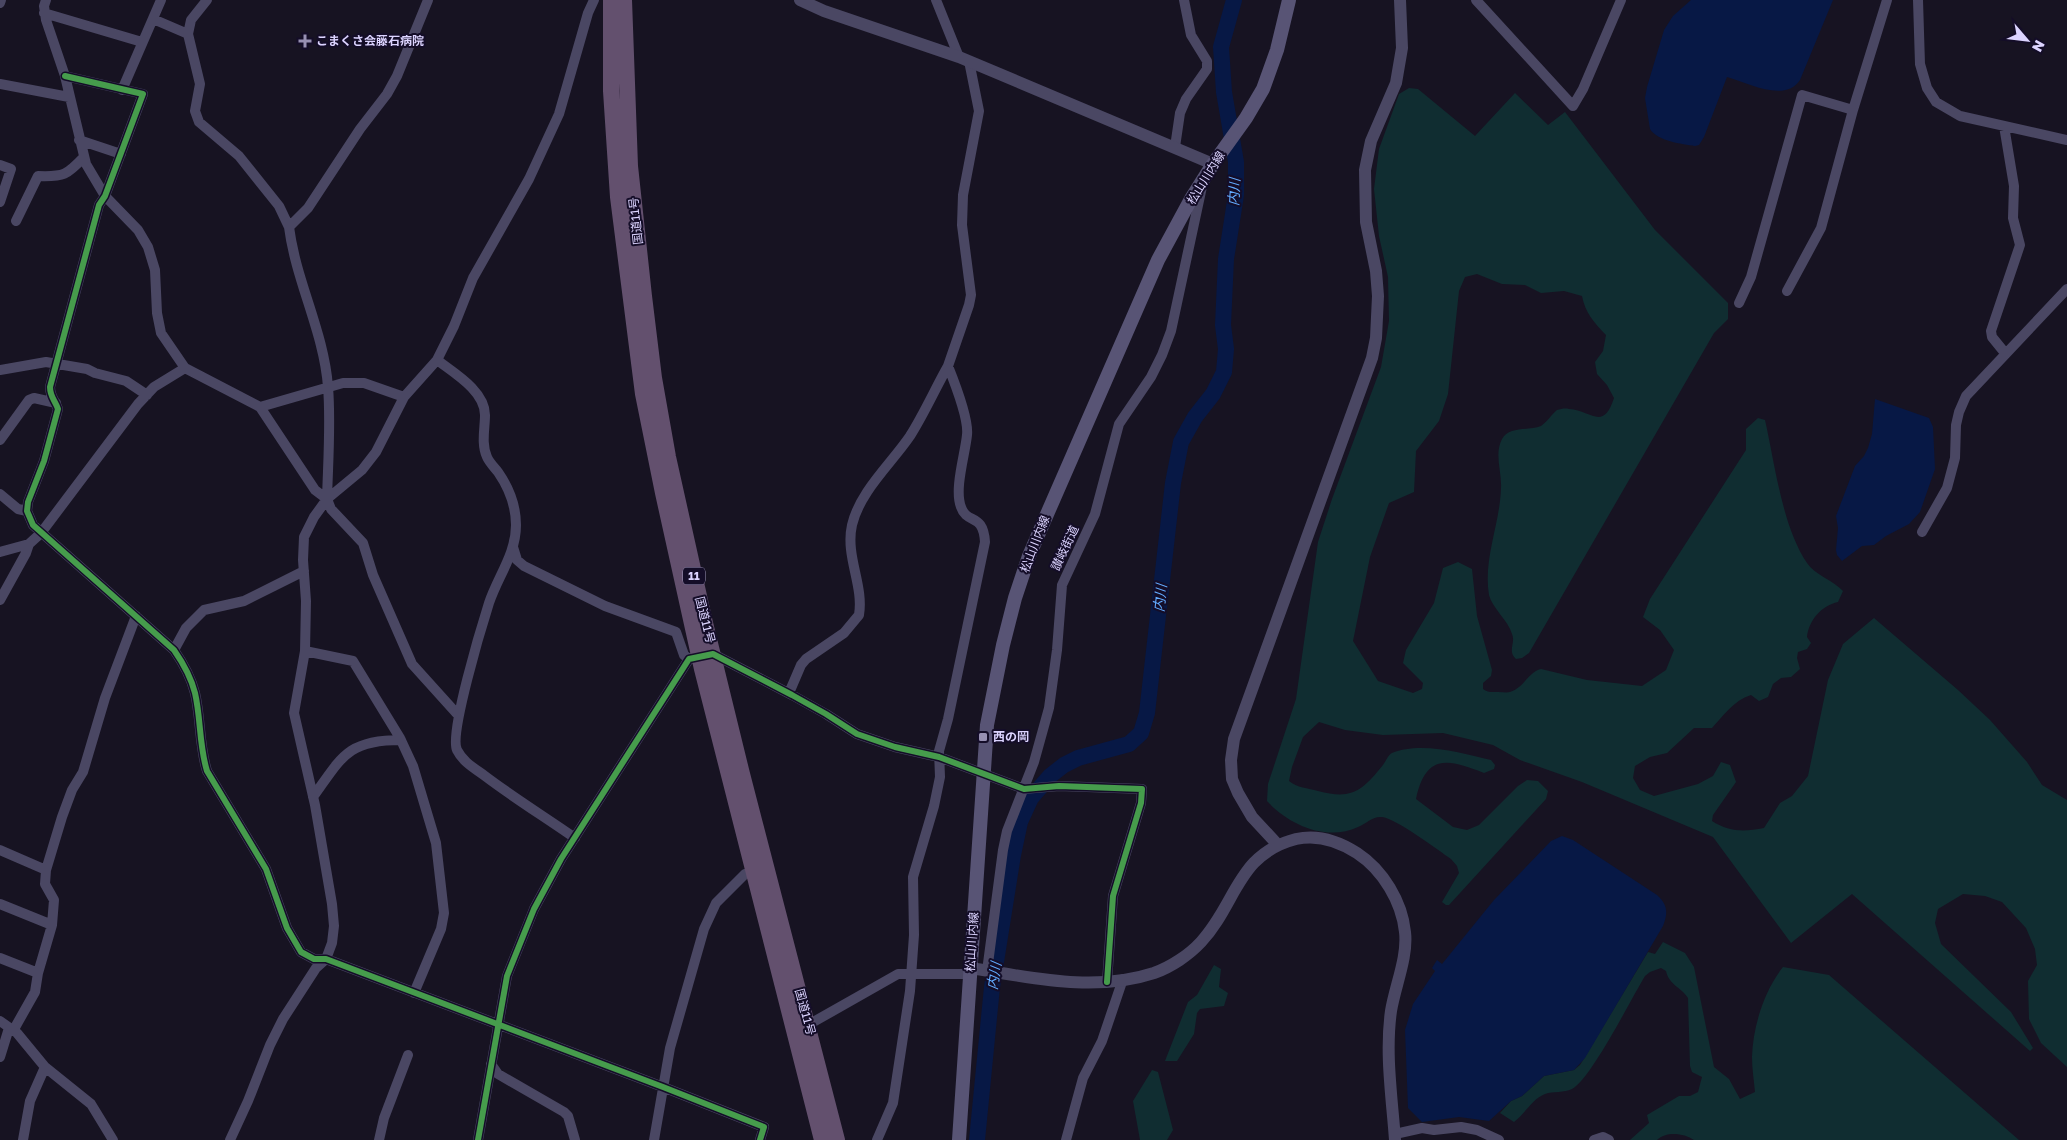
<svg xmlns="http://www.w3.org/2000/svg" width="2067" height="1140" viewBox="0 0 2067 1140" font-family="'Golos Text','Noto Sans JP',sans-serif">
  <rect width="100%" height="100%" fill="#171322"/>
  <path fill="#102d31" d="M1409,88l9,1 57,47 40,-43 33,32 17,-13 90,118 73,73v16l-14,14 -185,320 -7,5 -6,1c-9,-8 0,-16 -4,-25 -4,-14 -20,-26 -23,-39 -6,-36 11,-71 12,-107 1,-16 -7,-34 1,-49 7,-13 27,-8 39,-13 5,-3 11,-12 16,-16 4,-1 8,-2 12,-1 22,1 34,23 45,-11l-7,-13 -10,-11 -2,-12 8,-11 3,-16c-12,-12 -21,-23 -24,-39l-18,-5 -23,2 -16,-8 -23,-1 -25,-10 -12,3 -6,14 -11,103 -9,27 -23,30 -2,41 -25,11 -19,54 -17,84 25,40 35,12 9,-4 1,-6 -20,-20 3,-13 28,-47 9,-35 15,-6 14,7 5,47 15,54 -1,6 -8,7v6c5,4 9,3 15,3 4,0 9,1 12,0 14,-4 18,-20 31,-23l46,11 55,6 24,-16 8,-20 -14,-20 -17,-13 7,-18 96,-149v-21l12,-11 7,2c10,44 17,106 42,143 8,12 26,17 36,28l-5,11c-17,4 -29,18 -31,35l4,6 -4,6 -9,3 -1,6 3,11 -9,8 -10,1 -8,6 -5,13 -9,4 -8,-6c-18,6 -27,20 -39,33h-18l-27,25 -17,4 -15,9 -2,12 7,12 14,6 44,-12 15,-8 8,-14 9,3 6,17 -23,33 -1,6c17,11 32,11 52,7l16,-25 12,-7 16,-20 20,-96 15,-36 31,-26 84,72 32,30 37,42 15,23 25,15v267l-26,-24 -12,-24 -1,-38 9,-16 -2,-16 -9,-21 -24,-26 -17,-6 -22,-2 -25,15 -3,14 6,21 70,68 22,36 -3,3 -178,-157 -61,49 -78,-106 -131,-55 -62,-22 -27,-15 -50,-12 -60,2 -38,-5 -26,-8 -16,15 -11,30 -3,14c8,7 19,7 29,10 34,9 44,0 65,-26 3,-4 5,-10 9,-12 28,-12 71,0 99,7l4,5 -1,4 -10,4c-36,-14 -58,-20 -68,26l37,28 14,3 12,-5 39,-39 9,-6 11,1 10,10 -2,8 -97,106h-3l-4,-3 17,-29 -2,-7 -6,-7c-13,-9 -56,-41 -69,-42 -10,-1 -16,7 -24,10 -32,15 -70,-3 -91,-26l1,-17 28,-85 22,-157 14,-43 49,-132 8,-46 -1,-44 -9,-41 -5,-47 5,-40 20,-55z
    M1663,942l22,11 9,14 20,100 15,12 11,20 15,-7c-1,-11 -3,-23 -3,-35 1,-31 12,-66 31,-90l46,8 190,165h-325c-10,-7 -28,-9 -37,0h-27l19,-17 -2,-8 32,-19h11l8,-4 4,-15 -10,-5 -2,-6 -2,-68c-7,-11 -19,-13 -22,-27l-5,-3 -11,4 -5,4c-14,23 -54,103 -73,113 -8,4 -19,2 -27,5 -13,5 -20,20 -31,28l-14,-9 11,-12 11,-5 22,-20 30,-6 6,-5 68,-113 7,2z
    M1214,965l7,4 -2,18 9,6 -4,13 -24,3 -3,4 -3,21 -17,27h-12l23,-59 9,-7z
    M1152,1070l6,2 15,58 -6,10h-27l-7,-39z"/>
  <path fill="#071845" d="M1691,0h142l-33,80c-15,23 -52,3 -73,-3l-23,60 -5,8 -4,1c-13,-2 -38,-5 -45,-17l-5,-31 2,-11 17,-57 9,-14z
    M1875,399l54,19 4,9 2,42 -15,43 -11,12 -23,12 -12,9 -12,1 -20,15 -5,-6 -1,-5 2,-22 -2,-12 19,-50 9,-10 4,-8 4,-14z
    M1562,836l11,4 84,55c11,10 11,18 6,31l-78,132 -11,12 -30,6 -22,20 -11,5 -22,20 -30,-4 -37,5 -14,-14 -3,-78 8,-26 22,-33 -3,-3 5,-8 5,4 52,-64 57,-59z"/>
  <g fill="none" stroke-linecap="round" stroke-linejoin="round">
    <path stroke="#071845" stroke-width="16" d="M977,1140l15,-153 21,-132 7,-33 11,-24 19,-22 14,-11 14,-7 51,-14 12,-11 6,-20 26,-230 8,-41 14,-25 18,-23 11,-22 2,-23 -3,-24 3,-66 10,-64v-33l-12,-70 -3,-45 13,-47"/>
    <path stroke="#4a4763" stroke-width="10" d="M46,0l-2,6 2,14 19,56 21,88 19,32 33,34 10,17 7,23 2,43 4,20 24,35 75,39 55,83 12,9
      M207,0l-16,20 -3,14 12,50 -5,27 4,11 40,34 40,50 10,21
      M428,0l-31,76 -10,18 -27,35 -52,79 -19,19c7,55 35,105 39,160 3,35 0,76 -1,112l4,10 32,34 10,32 39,89 46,51
      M936,0l23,57
      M1476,0l97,106 10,-17 38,-89
      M1918,0l2,64 7,24 9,14 24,14 107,24
      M0,3l1,-3
      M44,13l98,29
      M153,19l35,15
      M65,76l78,18 -38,102 -6,9 -49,182c0,10 5,13 8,22l-14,52 -16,41 -1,9 6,14 141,125c9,13 17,27 21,43 6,26 4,52 12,78l59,98 21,59 14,24 13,7h12l337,128 101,40 -4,13
      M0,84l69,13
      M122,90l39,-90
      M2004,126l10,60 -1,32 7,27 -29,86 1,6 13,16
      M79,140l42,14
      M1175,147l5,-34 6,-14 21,-30v-8l-16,-26 -7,-35
      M0,165l11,4 -11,33
      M16,221l22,-45c26,1 29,-1 46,-19
      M1787,291l34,-63 32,-118 34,-110
      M1739,303l12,-26 51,-182 51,15
      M437,360c17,13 48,31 48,55 0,13 -4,29 2,42 2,5 7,10 11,15 11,16 18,33 18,53 0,29 -18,51 -27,78 -7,22 -40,131 -32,147 6,12 17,18 28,26 29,22 60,41 90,62
      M0,370l46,-8 41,7 8,4 31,8 21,14
      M260,407l83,-24h21l40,14
      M0,440l29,-40 5,-2 22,5
      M0,494l18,15 9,2
      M1922,532l25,-44 8,-30 1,-33 3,-13 7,-16 101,-107
      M513,547l4,13 7,6 81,40 71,26 8,23 5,4
      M0,552l29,-8 12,-11 97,-129 16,-17 31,-19
      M0,600l26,-47 3,-9
      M174,650l12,-22 18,-18 40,-9 60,-30
      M305,651l48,10 47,77 13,28 23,77 8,70 -3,16 -27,64
      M789,693l12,-28 5,-6 38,-26 15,-18c5,-30 -14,-59 -7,-90 8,-34 39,-61 58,-89 14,-22 25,-47 38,-70
      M313,797c29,-40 34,-57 88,-57
      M0,850l46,20 -1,14 9,16 -2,25 -14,48 -3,19 -22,39
      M46,870l16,-53 10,-27 11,-18 22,-74 31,-82
      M0,904l52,21
      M0,958l38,15
      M987,971l16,-121 4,-19 27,-69 15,-54 8,-58 5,-65 33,-71 24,-90 32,-47 11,-22 9,-24 32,-149
      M0,1021l17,12 28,34 46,37 22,36
      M808,1025l90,-51h71
      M0,1057l9,-29
      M491,1064l7,10 66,38 4,4 7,24
      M1395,1134l27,-6 12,2 27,-3 16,3 22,10
      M23,1140l7,-39 15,-34
      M230,1140l18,-39 22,-56 13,-26 33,-51 10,-9 6,-16 2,-17 -2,-22 -17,-99 -21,-92 11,-62 1,-50 -3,-41 1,-23 10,-20 13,-18 35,-29 14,-18 28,-55 33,-37 17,-34 19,-48 56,-99 30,-65 29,-101 6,-13
      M379,1140l5,-22 24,-63
      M478,1140l29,-164 27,-67 27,-50 128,-200 24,-5 79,41 34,19 31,20 38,13 44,10 85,32 35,-3 83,3 -1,14 -28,93 -6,86
      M654,1140l16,-92 34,-119 12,-26 29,-29 13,-4
      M877,1140l16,-37 17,-112 4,-56 -1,-58 21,-71 6,-29 -1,-26 9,-32 37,-177c-2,-30 -18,-17 -24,-35 -7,-18 4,-52 6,-72 2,-16 -13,-54 -19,-69l21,-61 2,-10 -9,-70 1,-30 16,-84 -10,-50
      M1066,1140l17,-62 19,-37 21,-62
      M1594,1140l9,-3 6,3"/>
    <path stroke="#4a4763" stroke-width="12" d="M800,0l24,11 135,46 254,107
      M1278,845l-26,-28 -14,-24 -6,-14 -1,-19 3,-21 138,-381 4,-20 2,-42 -2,-25 -10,-49 -1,-52 6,-29 25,-58 6,-35 -2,-48
      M970,968c60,9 123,25 184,5 17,-6 35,-18 47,-31 36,-39 36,-88 95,-103 22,-5 44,3 61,14 26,17 45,49 48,79 3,25 -10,54 -14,79 -6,42 1,87 4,129"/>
    <path stroke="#585475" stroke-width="14" d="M959,1140l28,-415 16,-80 12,-47 14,-42 19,-44 110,-252 33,-61 22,-35 33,-46 17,-29 14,-39 12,-50"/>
    <path stroke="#63506e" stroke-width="16" d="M611,0v91l7,106 25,197 20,99 39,176 120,471
      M624,0l6,166 14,130 10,82 14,79 37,166 37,151 95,366"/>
    <defs>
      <path id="cycleway" d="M65,76l78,18 -38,102 -6,9 -49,182c0,10 5,13 8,22l-14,52 -16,41 -1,9 6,14 141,125c9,13 17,27 21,43 6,26 4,52 12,78l59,98 21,59 14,24 13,7h12l337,128 101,40 -4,13
        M478,1140l29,-164 27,-67 27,-50 128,-200 24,-5 79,41 34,19 31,20 38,13 44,10 85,32 35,-3 83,3 -1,14 -28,93 -6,86"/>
    </defs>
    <use href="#cycleway" stroke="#140d28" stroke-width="9"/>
    <use href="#cycleway" stroke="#469c4c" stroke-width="6"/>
  </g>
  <g fill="#9790b2" stroke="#140d28" stroke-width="2">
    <path d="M302.5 33.5h5v5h5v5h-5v5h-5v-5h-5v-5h5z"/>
    <rect x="978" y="732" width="10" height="10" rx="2.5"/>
  </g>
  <g text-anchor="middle" stroke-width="4" stroke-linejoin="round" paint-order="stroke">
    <rect fill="#140d28" stroke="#a098be" stroke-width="1" x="683" y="567.5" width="22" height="17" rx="4"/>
    <g font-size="11" font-weight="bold" fill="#dcd4ff">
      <text x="694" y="580">11</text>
    </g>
    <g font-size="12" font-weight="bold" fill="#dcd4ff" stroke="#140d28" text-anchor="start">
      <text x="316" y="45">こまくさ会藤石病院</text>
      <text x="993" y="741">西の岡</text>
    </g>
    <g font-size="12" fill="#dcd4ff" stroke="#140d28">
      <text transform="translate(1206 178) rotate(-58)" y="4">松山川内線</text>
      <text transform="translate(636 221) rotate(-96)" y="4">国道11号</text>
      <text transform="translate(1035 544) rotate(-69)" y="4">松山川内線</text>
      <text transform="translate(1065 548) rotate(-65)" y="4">讃岐街道</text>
      <text transform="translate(705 620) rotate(76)" y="4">国道11号</text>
      <text transform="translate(972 942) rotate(-86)" y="4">松山川内線</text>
      <text transform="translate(805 1012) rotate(75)" y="4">国道11号</text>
    </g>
    <g font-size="14" font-style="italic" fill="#62abff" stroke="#140d28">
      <text transform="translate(1234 192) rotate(-87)" y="5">内川</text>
      <text transform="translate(1160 598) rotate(-84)" y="5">内川</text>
      <text transform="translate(994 976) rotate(-81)" y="5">内川</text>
    </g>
  </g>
  <g transform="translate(2027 40) rotate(118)" stroke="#140d28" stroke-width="4" paint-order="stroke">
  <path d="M0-4L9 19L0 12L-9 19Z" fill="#dcd4ff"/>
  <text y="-8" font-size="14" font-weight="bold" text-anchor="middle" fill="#dcd4ff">N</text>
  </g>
</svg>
